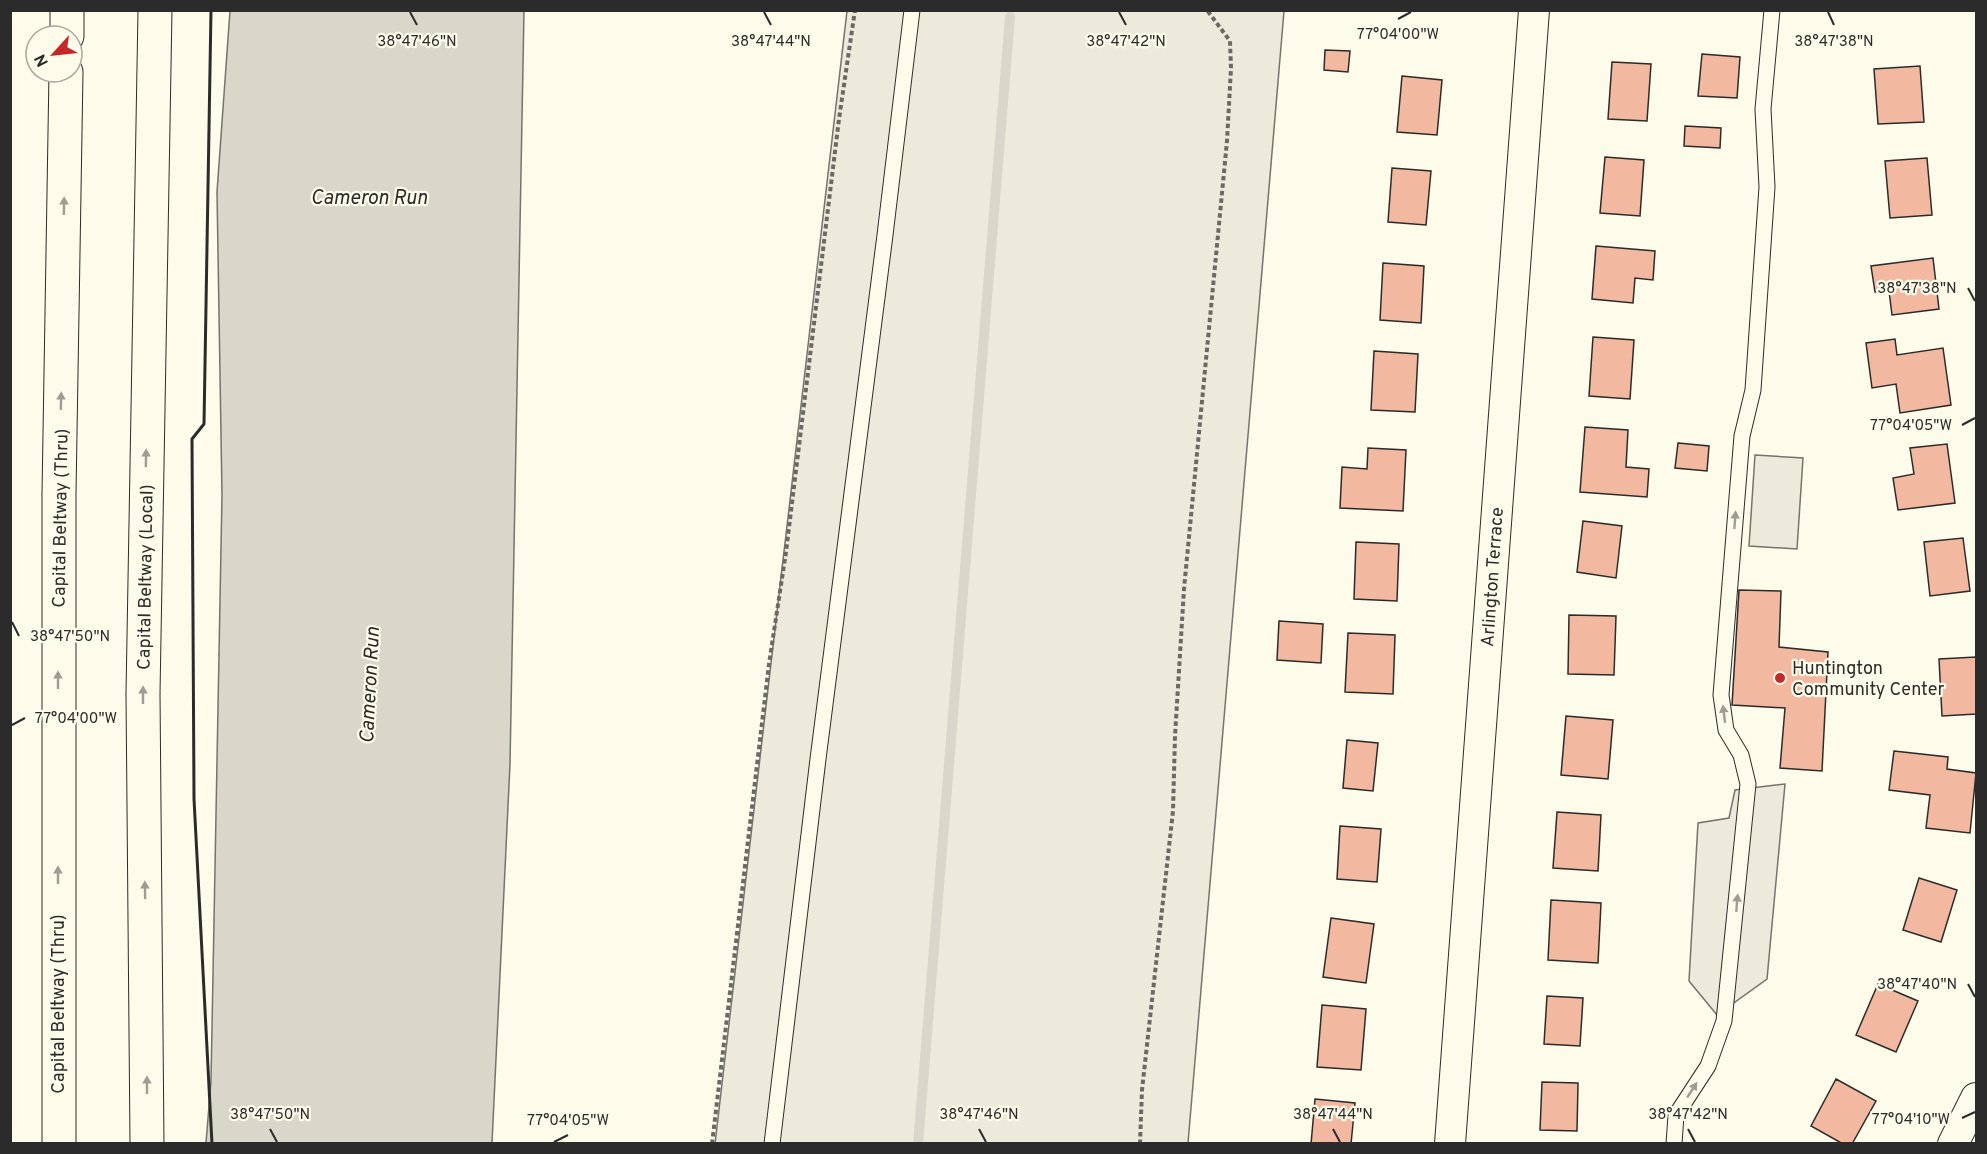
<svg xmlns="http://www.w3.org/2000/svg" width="1987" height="1154" viewBox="0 0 1987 1154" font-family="Overpass,sans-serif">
  <rect width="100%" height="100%" fill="#fdfbea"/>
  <path fill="#ecebdb" stroke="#74746e" stroke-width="1.5" d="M847,11h437l-96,1132 -473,1z
    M1755,455l48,3 -6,91 -48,-3z"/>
  <path fill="#eceadb" stroke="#74746e" stroke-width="1.5" d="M1785,784l-18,195 -50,36 -28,-34 9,-158 31,-5 6,-28z"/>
  <path fill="#d8d7c9" stroke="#74746e" stroke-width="1.5" d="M230,11h294l-14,753 -18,379h-286l5,-62 11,-586 -5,-303z"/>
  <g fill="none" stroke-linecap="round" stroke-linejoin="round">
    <path stroke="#d8d7c9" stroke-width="10" d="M918,1144l92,-1127"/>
  </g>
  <path fill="#f2b8a0" stroke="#2b2b2b" stroke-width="1.5" d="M1325,50l25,1 -2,21 -24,-2z
    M1702,54l38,3 -3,41 -39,-2z
    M1612,62l39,2 -4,57 -39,-2z
    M1920,66l4,56 -46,2 -4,-55z
    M1402,76l40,4 -5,55 -40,-3z
    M1685,126l36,2 -1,20 -36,-2z
    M1605,157l39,3 -4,56 -40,-3z
    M1927,158l5,57 -42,3 -5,-57z
    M1392,168l39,3 -5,54 -38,-3z
    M1596,246l59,5 -2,29 -18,-2 -2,25 -41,-4z
    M1933,258l6,51 -47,6 -3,-24 -14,1 -4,-26z
    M1383,263l41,3 -3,57 -41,-3z
    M1593,337l41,3 -4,59 -41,-3z
    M1895,339l2,16 46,-7 8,57 -51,8 -4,-29 -24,4 -6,-45z
    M1374,351l44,3 -3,58 -44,-2z
    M1585,427l43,3 -2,37 23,2 -2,28 -67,-5z
    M1678,443l31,3 -2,25 -32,-3z
    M1947,444l8,59 -57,7 -5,-32 21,-4 -4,-26z
    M1368,448l38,2 -3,61 -63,-3 2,-41 25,2z
    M1583,521l39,5 -6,52 -39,-6z
    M1963,538l7,53 -40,5 -6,-54z
    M1356,542l43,2 -2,57 -43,-2z
    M1739,590l42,1 -2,56 49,5 -6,119 -42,-3 5,-60 -53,-3z
    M1569,615l47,1 -2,59 -46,-1z
    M1279,621l44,3 -2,39 -44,-3z
    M1348,633l47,2 -2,59 -48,-2z
    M1976,657v57l-34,2 -3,-57z
    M1566,716l47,4 -5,59 -47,-4z
    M1347,740l31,3 -5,48 -30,-3z
    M1894,751l54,6 -1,12 29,4 -6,60 -44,-5 4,-33 -41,-5z
    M1557,812l44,3 -3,56 -45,-3z
    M1340,826l41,3 -4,53 -40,-3z
    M1919,878l38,12 -16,52 -38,-12z
    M1551,900l50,3 -3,60 -50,-3z
    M1331,918l43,6 -8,59 -43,-6z
    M1878,984l40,17 -22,51 -40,-17z
    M1547,996l36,2 -3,48 -36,-2z
    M1322,1005l44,4 -5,61 -44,-3z
    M1836,1079l40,22 -24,43h-9l-32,-18z
    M1542,1082l36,1 -1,48 -37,-1z
    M1315,1099l40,4 -4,41h-40z"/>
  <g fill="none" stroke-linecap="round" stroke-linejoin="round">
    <defs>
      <path id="service" d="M772,1144l46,-385 67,-524 27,-225
        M1674,1144l2,-29 32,-49 16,-45 24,-237 -7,-29 -15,-25 -5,-35 21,-259 11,-46 14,-203 -4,-78 9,-99"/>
      <path id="minor" d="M1450,1144l84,-1134
        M1953,1144l23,-46"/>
      <path id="motorway" d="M67,36v-26
        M59,1144v-650l7,-422
        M147,1144l-4,-450 12,-684"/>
    </defs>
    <use href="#service" stroke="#2b2b2b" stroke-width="17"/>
    <use href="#minor" stroke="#2b2b2b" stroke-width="32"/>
    <use href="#motorway" stroke="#2b2b2b" stroke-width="35"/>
    <path stroke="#6a6964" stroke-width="4" stroke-dasharray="4.5 3" stroke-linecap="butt" d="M712,1144l57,-480 17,-112 53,-433 16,-109
      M1140,1144l2,-54 31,-279 2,-75 9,-147 43,-448 4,-73 -1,-27 -23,-31"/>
    <use href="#service" stroke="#fdfbea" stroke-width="15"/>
    <use href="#minor" stroke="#fdfbea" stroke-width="30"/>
    <use href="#motorway" stroke="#fdfbea" stroke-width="33"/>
    <path stroke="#2b2b2b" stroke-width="3" d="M211,10l-7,414 -12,15 2,360 18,345"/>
  </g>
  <defs><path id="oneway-solid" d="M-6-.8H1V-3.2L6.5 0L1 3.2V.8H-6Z" transform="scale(1.5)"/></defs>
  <g fill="#9e9d94">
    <use href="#oneway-solid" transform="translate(64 206) rotate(-89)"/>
    <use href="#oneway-solid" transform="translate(61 401) rotate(-89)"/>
    <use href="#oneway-solid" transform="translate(146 458) rotate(-89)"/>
    <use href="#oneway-solid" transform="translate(1735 520) rotate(-86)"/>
    <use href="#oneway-solid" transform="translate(58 680) rotate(-90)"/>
    <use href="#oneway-solid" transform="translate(143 695) rotate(-90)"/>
    <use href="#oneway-solid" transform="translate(1724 714) rotate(-97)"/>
    <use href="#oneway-solid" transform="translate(58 875) rotate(-90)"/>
    <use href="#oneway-solid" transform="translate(145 890) rotate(-91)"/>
    <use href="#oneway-solid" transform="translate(1737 903) rotate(-85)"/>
    <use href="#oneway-solid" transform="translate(147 1085) rotate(-90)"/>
    <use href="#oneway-solid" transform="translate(1692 1090) rotate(-57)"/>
  </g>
  <path fill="none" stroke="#2b2b2b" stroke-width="2" d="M410,12l7,13M764,12l7,13M1119,12l7,13M1828,12l6,13M1398,19l13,-7M1968,288l7,13M1962,425l13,-7M12,622l7,14M12,725l13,-7M1968,984l7,13M1962,1118l13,-6M270,1129l7,13M979,1129l7,13M1333,1129l7,13M1688,1129l7,13M554,1142l14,-7"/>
  <circle fill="#c62828" stroke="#fdfbea" stroke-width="2" cx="1780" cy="678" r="6"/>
  <g text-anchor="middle" stroke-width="4.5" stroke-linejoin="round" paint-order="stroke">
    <g font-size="18" fill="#2b2b2b" stroke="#fdfbea">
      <text transform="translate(60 518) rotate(-89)" y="6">Capital Beltway (Thru)</text>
      <text transform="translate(145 577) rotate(-89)" y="6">Capital Beltway (Local)</text>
      <text transform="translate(1492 577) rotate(-86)" y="6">Arlington Terrace</text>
      <text transform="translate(58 1004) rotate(-90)" y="6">Capital Beltway (Thru)</text>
    </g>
    <g font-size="18" fill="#2b2b2b" stroke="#fdfbea" text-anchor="start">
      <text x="1792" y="674">Huntington<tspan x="1792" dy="21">Community Center</tspan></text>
    </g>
    <g font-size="20" font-style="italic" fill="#2b2b2b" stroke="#fdfbea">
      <text x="369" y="204">Cameron Run</text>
      <text transform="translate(369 685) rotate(-87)" y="7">Cameron Run</text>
    </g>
  </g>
  <g font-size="15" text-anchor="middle" fill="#2b2b2b" stroke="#fdfbea" stroke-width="4.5" stroke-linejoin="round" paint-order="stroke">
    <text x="1398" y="39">77°04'00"W</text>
    <text x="1834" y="46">38°47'38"N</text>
    <text x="417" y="46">38°47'46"N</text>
    <text x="771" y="46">38°47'44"N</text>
    <text x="1126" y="46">38°47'42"N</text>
    <text x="1917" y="293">38°47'38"N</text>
    <text x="1911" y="430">77°04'05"W</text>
    <text x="70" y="641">38°47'50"N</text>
    <text x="76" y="723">77°04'00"W</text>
    <text x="1917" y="989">38°47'40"N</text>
    <text x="270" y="1119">38°47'50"N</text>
    <text x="979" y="1119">38°47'46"N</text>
    <text x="1333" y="1119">38°47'44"N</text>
    <text x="1688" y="1119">38°47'42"N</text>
    <text x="1911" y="1124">77°04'10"W</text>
    <text x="568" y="1125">77°04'05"W</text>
  </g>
  <rect width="1987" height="1154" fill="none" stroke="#2b2b2b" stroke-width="24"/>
  <g transform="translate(54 54) rotate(243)"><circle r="28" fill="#fdfbea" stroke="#a9a89e" stroke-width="1.5"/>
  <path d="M0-4.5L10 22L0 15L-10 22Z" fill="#c62828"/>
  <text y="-9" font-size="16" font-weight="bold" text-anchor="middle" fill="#2b2b2b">N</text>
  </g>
</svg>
